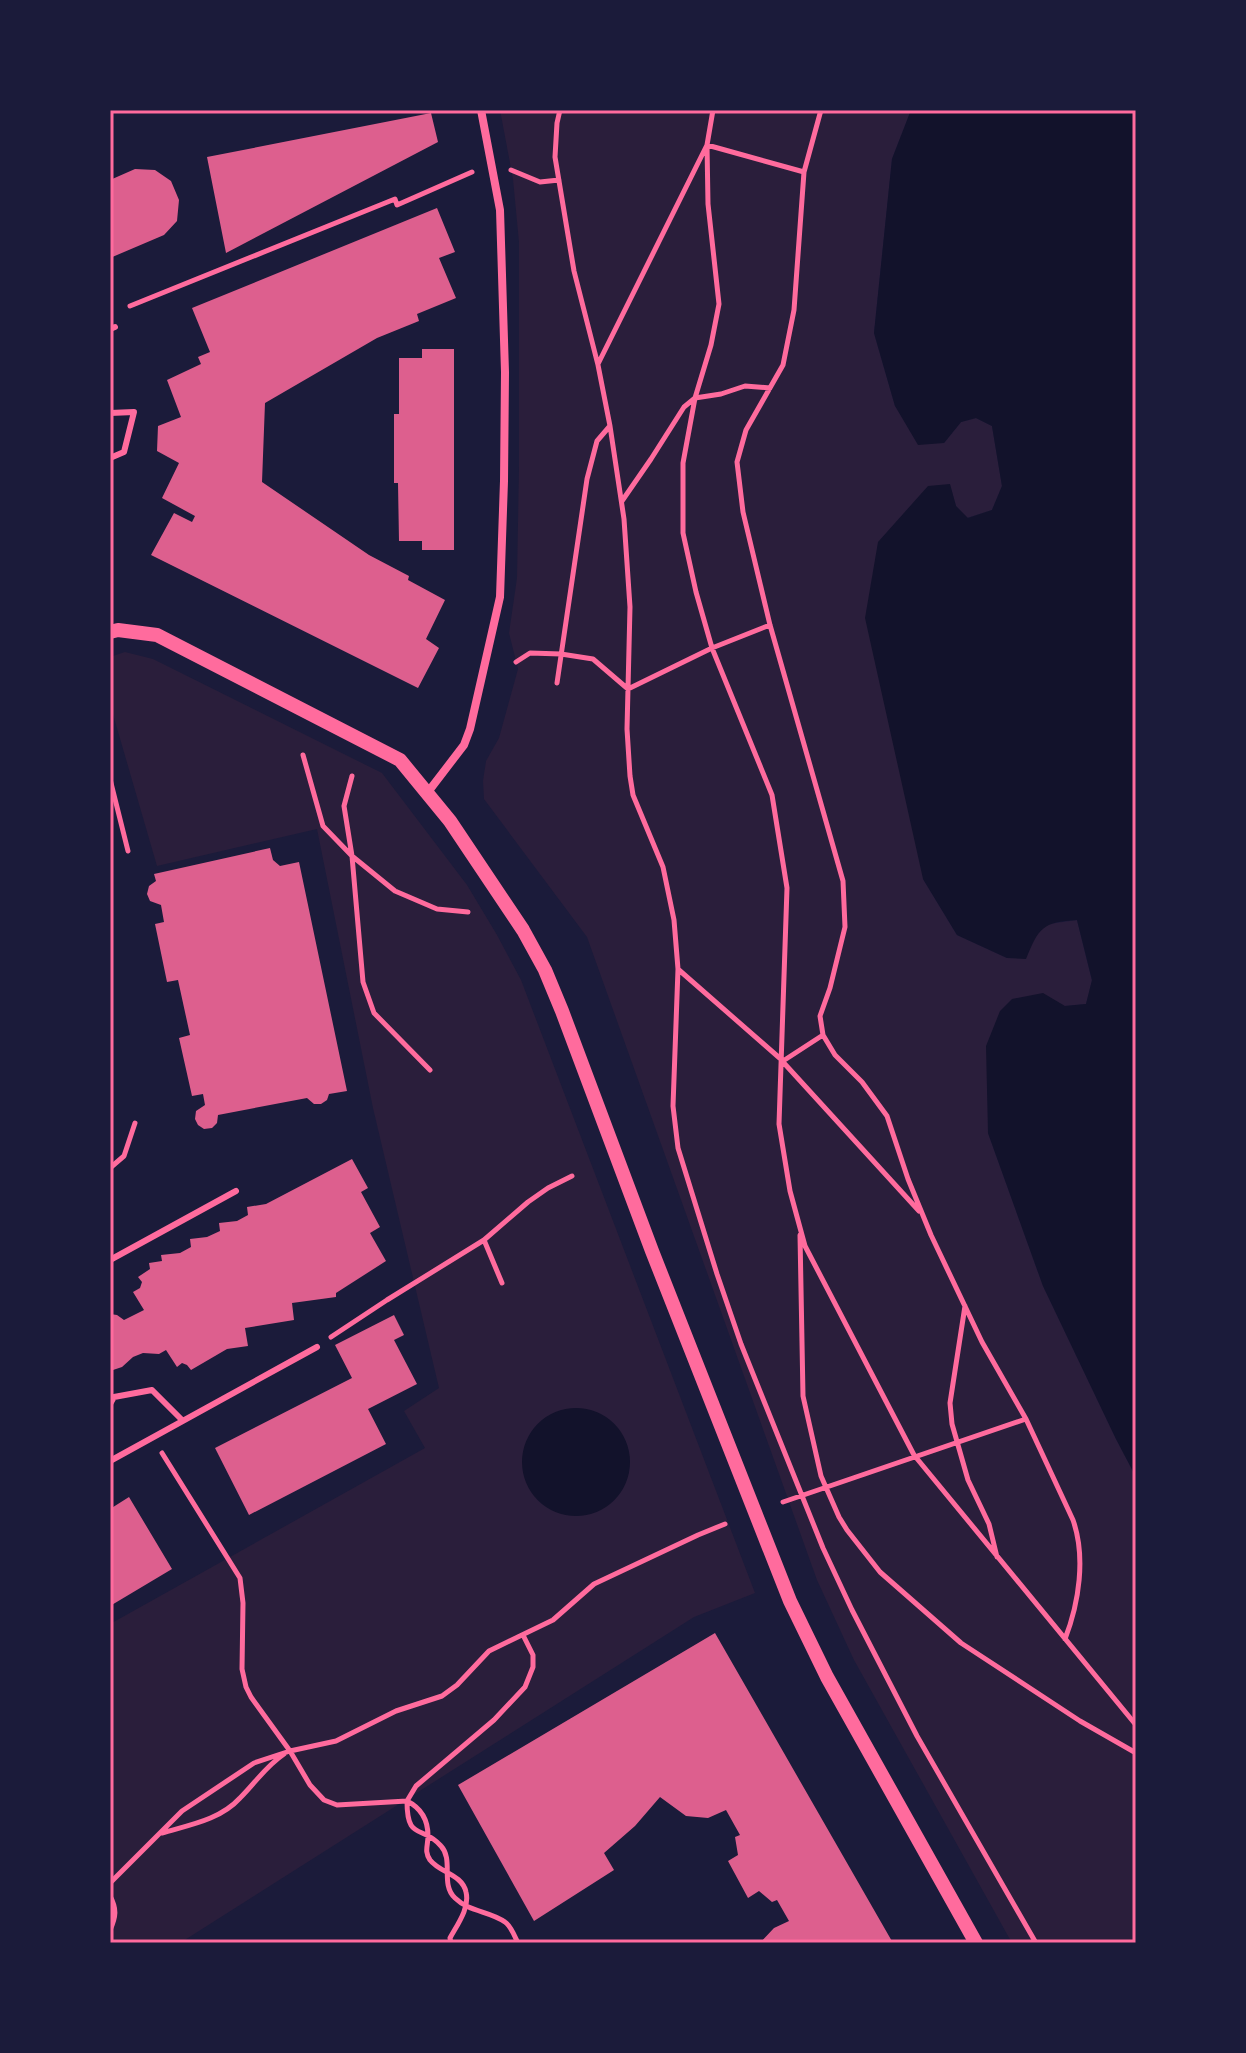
<svg xmlns="http://www.w3.org/2000/svg" width="1246" height="2053" viewBox="0 0 1246 2053" font-family="Rubik,sans-serif">
  <rect width="100%" height="100%" fill="#1b1b3a"/>
  <path fill="#2a1e3b" d="M500,110h411l-19,49 -18,174 21,73 49,37 17,-21 15,-4 16,8 10,60 -10,24 -25,8 -11,-12 -6,-21 -27,394 34,56 50,23 41,-34 29,-4 15,61 -6,23 -21,2 -77,127 55,153 73,153 20,38v466h-124l-158,-283 -37,-80 -230,-643 -103,-138 -1,-18 3,-20 13,-23 19,-69 -9,-36 8,-55 2,-111v-225l-6,-63z
    M125,652l28,7 229,114 85,112 30,50 24,45 234,613 -61,24 -514,326h-70v-319l315,-176 -21,-37 35,-23 -66,-280 -56,-279 -160,37 -47,-162v-47z"/>
  <path fill="#12122b" d="M911,110h225v1367l-20,-38 -73,-153 -55,-153 -2,-87 14,-35 12,-12 31,-6 22,13 21,-2 6,-24 -15,-60c-35,2 -38,8 -51,39l-19,-1 -50,-23 -34,-56 -58,-261 13,-76 50,-56 22,-2 6,22 12,12 24,-8 10,-24 -10,-60 -16,-8 -15,4 -17,21 -26,2 -23,-39 -21,-73 18,-174z
    M522 1462a54 54 0 1 1 108 0a54 54 0 1 1-108 0Z"/>
  <path fill="#dd5f8e" d="M431,113l7,29 -212,111 -19,-96z
    M135,169l20,1 16,11 8,19 -2,21 -13,14 -54,23v-78z
    M437,208l18,44 -16,6 17,40 -39,16 2,7 -42,17 -112,65 -3,79 107,73 40,21 -1,4 37,20 -19,39 13,9 -21,40 -267,-133 23,-42 18,9 3,-6 -33,-18 17,-35 -22,-12 1,-25 23,-9 -14,-37 34,-16 -3,-7 12,-5 -18,-44z
    M422,349h32v201h-32v-9h-23l-1,-58h-4v-69h5v-56h23z
    M270,848l3,12 7,6 19,-4 48,229 -18,3 -2,6 -6,4h-7l-7,-6 -89,17 -1,8 -5,5 -8,1 -6,-4 -3,-6 1,-8 9,-6 -2,-11 -11,2 -13,-58 11,-3 -12,-55 -11,2 -12,-58 9,-2 -3,-17 -11,-4 -3,-7 2,-8 7,-5 -2,-7z
    M352,1159l16,29 -7,4 19,35 -10,6 16,28 -50,32v4l-44,6 2,17 -49,8 3,18 -21,3 -36,21 -4,-5 -5,-2 -5,4 -11,-17 -7,4 -16,-1 -10,4 -11,10 -12,4v-57l7,1 7,5 20,-10 -11,-18 7,-4 2,-6 -4,-5 12,-8 -1,-6 13,-2 -1,-6 19,-2 11,-6 -1,-8 17,-2 13,-6 -1,-8 18,-2 11,-6 -1,-8 19,-3z
    M394,1315l10,20 -10,5 23,44 -49,25 18,35 -137,71 -34,-67 137,-70 -17,-33z
    M129,1497l43,72 -62,37v-97z
    M715,1633l178,310h-133l14,-15 15,-7 -12,-21 -5,2 -13,-11 -11,7 -20,-37 10,-6 -3,-18 5,-2 -14,-25 -18,8 -22,-2 -26,-19 -25,29 -31,27 10,17 -80,51 -76,-136z"/>
  <g fill="none" stroke-linecap="round" stroke-linejoin="round">
    <path stroke="#ff6b9d" stroke-width="5" d="M560,110l-3,13 -2,34 19,114 24,94 12,61 14,93 6,88 -3,122 3,47 3,19 30,72 11,53 4,49 -5,137 5,42 39,126 24,70 82,204 29,62 65,126 119,207
      M713,110l-6,35 1,59 11,100 -8,41 -16,53 -12,65v70l13,59 16,56 60,147 15,93 -8,236 11,67 15,55 109,209 222,270
      M821,110l-17,62 -10,138 -11,55 -37,65 -9,32 6,50 27,113 73,256 2,46 -15,61 -10,28 3,19 12,20 27,27 25,34 21,63 23,56 51,107 44,77 47,101c13,37 6,83 -8,119
      M511,170l29,12 19,-2
      M130,306l265,-107 2,6 75,-33
      M598,364l109,-219 97,27
      M622,501l29,-42 33,-52 11,-9 26,-4 24,-8 25,2
      M516,662l14,-9 31,1 32,5 35,30 84,-41 58,-23
      M557,683l30,-204 10,-38 12,-14
      M303,755l20,71 29,30 43,35 42,18 31,3
      M352,776l-8,30 8,50 11,126 11,31 56,57
      M110,779l18,72
      M679,970l104,91 40,-26
      M783,1062l136,149
      M110,1168l14,-12 11,-33
      M800,1235l3,161 18,80 18,41 8,13 33,42 81,71 119,78 56,32
      M484,1240l18,43
      M965,1306l-15,97 2,21 16,56 21,44 8,33
      M331,1337l56,-37 97,-60 44,-38 20,-14 24,-12
      M162,1453l78,125 3,25 -1,66 4,18 5,10 39,54 20,34 14,15 13,5 70,-4c0,41 15,23 34,45 13,14 -1,38 14,52 14,14 35,13 50,24 6,4 10,15 13,21
      M783,1502l243,-83
      M162,1833c27,-8 58,-13 78,-35 16,-16 25,-31 44,-44
      M110,1883l72,-72 72,-48 36,-12 46,-10 60,-30 46,-15 15,-11 32,-34 64,-31 41,-36 104,-49 27,-11
      M110,1896c7,13 6,21 0,34
      M451,1943l-1,-5c7,-13 20,-30 16,-46 -4,-18 -26,-19 -36,-32 -6,-9 -2,-14 -2,-24 0,-16 -7,-28 -21,-35l9,-15 78,-66 31,-33 8,-20v-12l-10,-20"/>
    <path stroke="#ff6b9d" stroke-width="6" d="M110,329l5,-2
      M110,413l24,-1 -10,40 -14,6
      M110,1260l126,-69
      M110,1404l4,-7 38,-7 30,30
      M110,1461l207,-114"/>
    <path stroke="#ff6b9d" stroke-width="8" d="M428,792l36,-47 6,-16 30,-132 4,-116 1,-109 -5,-162 -19,-100"/>
    <path stroke="#ff6b9d" stroke-width="14" d="M110,632l8,-2 39,5 243,125 50,61 73,109 22,40 17,41 90,240 138,350 37,76 149,266"/>
  </g>
  <rect width="1246" height="2053" fill="none" stroke="#1b1b3a" stroke-width="224"/>
  <rect x="112" y="112" width="1022" height="1829" fill="none" stroke="#ff6b9d" stroke-width="3"/>
</svg>
